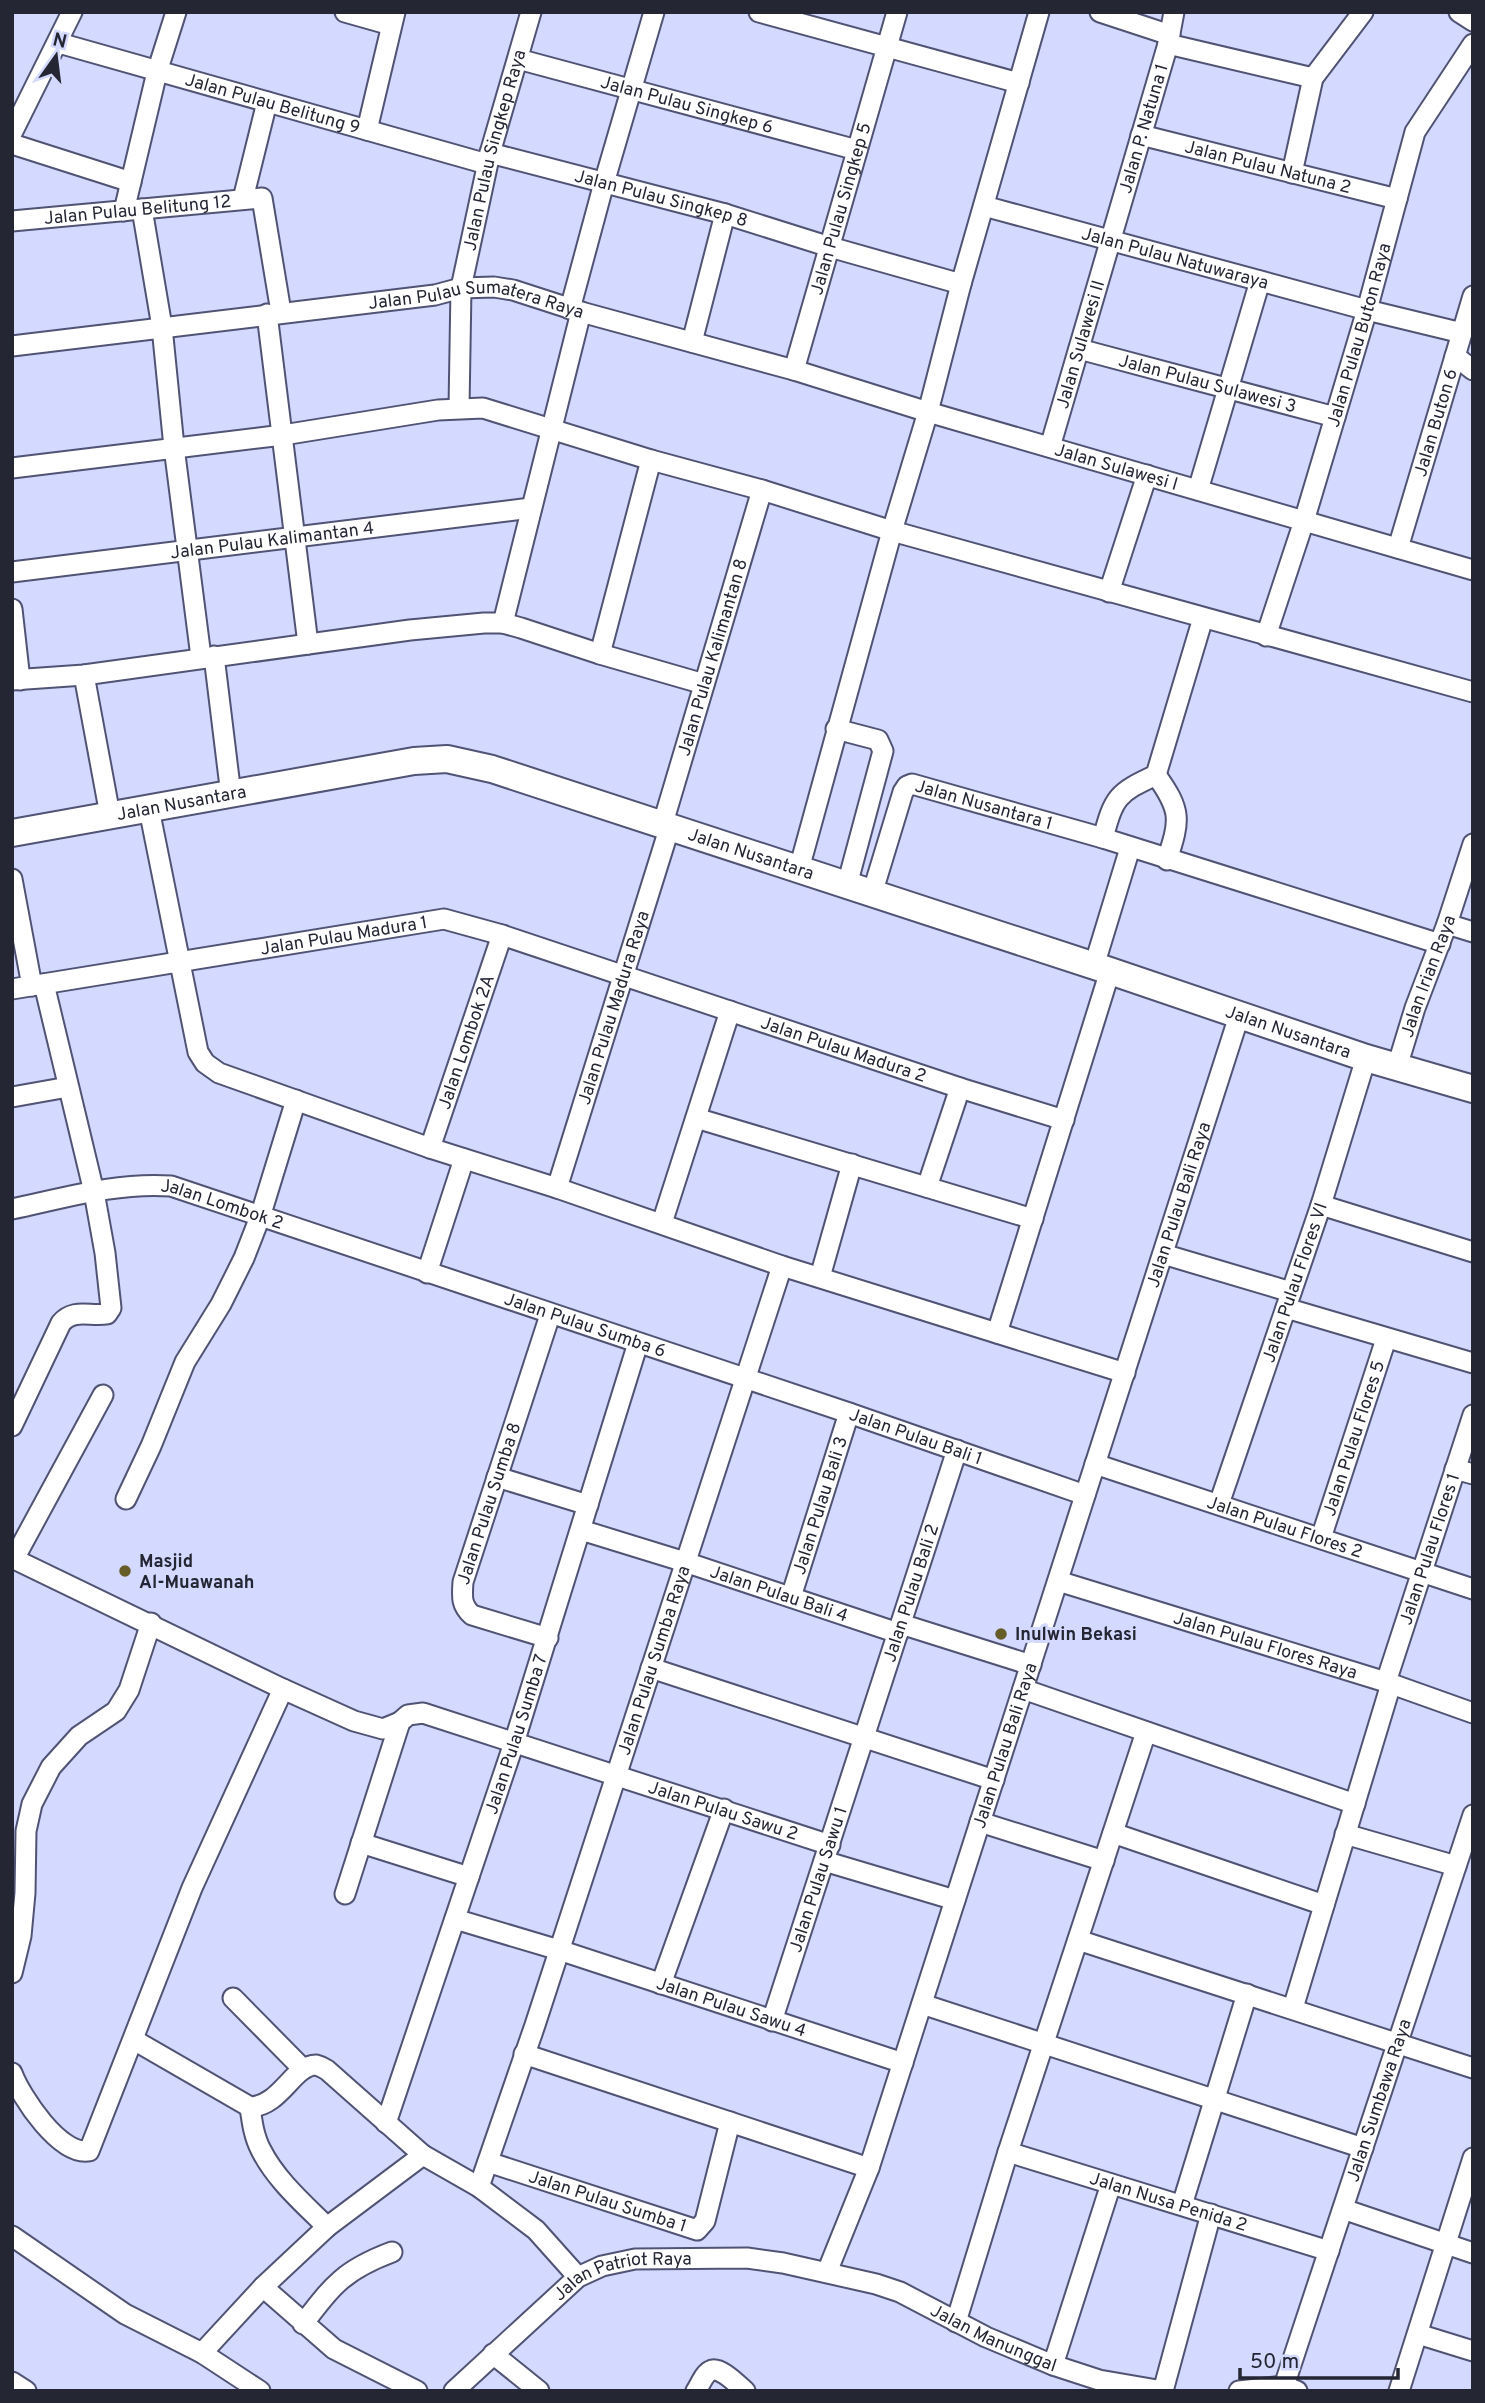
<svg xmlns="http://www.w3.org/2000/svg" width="1485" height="2403" viewBox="0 0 1485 2403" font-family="Overpass,sans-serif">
  <rect width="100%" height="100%" fill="#d3d9ff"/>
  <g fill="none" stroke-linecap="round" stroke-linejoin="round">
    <defs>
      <g id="street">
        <path d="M345,12l46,13"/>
        <path d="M759,12l260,71"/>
        <path d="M1100,12l70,23"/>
        <path d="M1459,12l14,9"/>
        <path id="s1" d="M59,43l428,121"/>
        <path d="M1168,44l145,34"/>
        <path id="s2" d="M518,59l339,91"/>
        <path d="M367,130l28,-118"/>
        <path d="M12,133l60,-121"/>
        <path id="s3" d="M1141,135l256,64"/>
        <path d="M12,144l119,38"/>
        <path id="s4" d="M490,153l235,61 105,33 131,37"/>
        <path d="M1292,173l21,-95 50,-66"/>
        <path d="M243,199l24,-97"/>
        <path id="s5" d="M984,206l383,104 95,23"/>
        <path d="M142,209l20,118 12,120 27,210"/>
        <path d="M124,211l33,-139 19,-60"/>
        <path id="s6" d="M12,221l250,-23 19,114"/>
        <path d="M570,309l34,-126 50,-171"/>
        <path d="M267,314l41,330"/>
        <path d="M692,342l33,-128"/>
        <path id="s7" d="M12,346l423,-51 26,-7 33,-1 19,3 68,22 213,58 134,42 545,158"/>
        <path id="s8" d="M1079,349l256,68"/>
        <path d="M1455,356l18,14"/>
        <path id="s9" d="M794,370l103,-358"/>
        <path id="s10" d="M459,408l2,-120 29,-135 41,-141"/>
        <path id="s11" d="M1050,447l118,-403 6,-32"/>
        <path d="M12,468l271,-33 155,-25 45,-2 168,52 111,30 130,41 581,161"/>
        <path d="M1198,490l62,-209"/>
        <path id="s12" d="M1398,548l75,-252"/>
        <path id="s13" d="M12,572l519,-64"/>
        <path d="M1109,592l38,-117"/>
        <path d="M12,609l8,71"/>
        <path d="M503,623l78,-311"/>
        <path id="s14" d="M1266,636l38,-115 63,-211 48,-178 58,-88"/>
        <path d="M600,654l51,-194"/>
        <path d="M214,656l17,139"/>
        <path d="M84,675l26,140"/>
        <path d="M12,680l72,-5 326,-45 74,-7h19l18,5 79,26 104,30"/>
        <path d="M836,729l42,11 5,11 -36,134"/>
        <path d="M1156,775c26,36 24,45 11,85"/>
        <path d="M149,809l49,243 7,11 14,10 211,75 127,40 225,78 343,107"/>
        <path id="s15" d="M663,823l99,-333"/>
        <path d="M1103,838c11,-41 14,-45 53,-63l47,-157"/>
        <path d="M799,869l93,-338 36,-119 33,-128 78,-272"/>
        <path d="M12,879l20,107"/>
        <path id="s16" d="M872,894l31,-102 4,-6 5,-2 191,54 337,106"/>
        <path d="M1447,924l26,8"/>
        <path d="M1094,966l36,-118"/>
        <path id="s17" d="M12,989l432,-70 58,16 458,153 104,32"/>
        <path id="s18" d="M1397,1067l18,-59 32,-84 26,-80"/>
        <path d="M12,1097l56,-10"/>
        <path d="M696,1118l337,101"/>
        <path id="s19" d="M430,1148l72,-213"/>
        <path d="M927,1187l33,-99"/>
        <path id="s20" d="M557,1188l113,-362"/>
        <path d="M1321,1205l152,47"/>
        <path id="s21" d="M12,1209c52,-11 106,-27 159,-23l678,227 236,82"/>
        <path d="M662,1223l68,-212"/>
        <path d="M1163,1254l128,38"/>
        <path d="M427,1273l37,-114"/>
        <path d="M820,1277l32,-113"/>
        <path d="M1286,1308l187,55"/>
        <path d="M997,1333l113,-362"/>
        <path d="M12,1426l49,-103c13,-15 29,-6 46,-9l4,-6 -6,-55 -11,-61 -50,-208"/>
        <path id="s22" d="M1095,1464l378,125"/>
        <path d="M1455,1469l18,5"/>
        <path d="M497,1477l91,28"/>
        <path d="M126,1499l25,-53 34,-84 36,-58 23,-46 16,-41 36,-117"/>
        <path id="s23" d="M1219,1504l102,-299 45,-147"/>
        <path id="s24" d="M581,1530l104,32 213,71"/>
        <path id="s25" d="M1321,1538l65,-199"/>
        <path d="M12,1558l271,131 71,32 29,8 17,-7"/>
        <path d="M14,1559l89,-164"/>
        <path id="s26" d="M1058,1581l328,101 87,31"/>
        <path id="s27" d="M791,1597l58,-184"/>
        <path d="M901,1624l130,41"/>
        <path id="s28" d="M548,1638l-76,-23c-11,-10 -10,-18 -9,-33l87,-267"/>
        <path d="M651,1668l343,112"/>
        <path id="s29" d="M1386,1682l87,-267"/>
        <path d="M1023,1689l332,115"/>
        <path d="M980,1822l124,39"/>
        <path d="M1113,1833l211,72"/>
        <path d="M1345,1834l111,32"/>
        <path d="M361,1843l108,34"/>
        <path d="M824,1861l131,39"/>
        <path id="s30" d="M345,1894l55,-172 8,-7 15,-2 407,132"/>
        <path id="s31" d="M455,1919l104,31 344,113"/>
        <path d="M1078,1940l395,128"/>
        <path d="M12,1973l9,-37 4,-43 1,-62 6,-27 19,-37 28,-31 37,-25 13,-21 22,-67"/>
        <path d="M661,1984l63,-175"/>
        <path d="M233,1998l70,71"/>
        <path d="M922,2004l441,144"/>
        <path d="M1293,2008l98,-324"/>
        <path id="s32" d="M772,2021l185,-571"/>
        <path d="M134,2040l116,67c31,-1 43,-42 66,-42 4,1 8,3 11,5l96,85 56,32 57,43 42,47"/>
        <path d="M524,2054l345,114"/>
        <path d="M12,2073c9,24 48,83 77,78l103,-263 91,-199"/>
        <path d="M250,2107c2,15 4,30 11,43 15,30 43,54 66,77"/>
        <path id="s33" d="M386,2123l128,-380 124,-400"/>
        <path id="s34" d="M1008,2152l321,99"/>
        <path id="s35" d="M488,2162l209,68 8,-9 25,-99"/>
        <path id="s36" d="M479,2187l56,-162 247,-759"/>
        <path d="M1182,2205l65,-211"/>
        <path d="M1343,2209l130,44"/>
        <path d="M12,2236l113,78 77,39 58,38"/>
        <path id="s37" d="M827,2272l42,-104 370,-1152"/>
        <path d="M263,2287l71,62 83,42"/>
        <path d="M956,2322l52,-170 138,-420"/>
        <path d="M303,2324c30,-39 41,-54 89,-72"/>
        <path d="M1418,2334l55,17"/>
        <path d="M202,2353l61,-66 64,-60 96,-72"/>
        <path d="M493,2354l46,37"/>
        <path d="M1053,2365l58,-181"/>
        <path d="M12,2382l14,9"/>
        <path id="s38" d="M1284,2386l189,-571"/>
        <path id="s39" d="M454,2391l124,-114 24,-11 33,-7 112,-1 36,5 93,21 24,8 86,45 67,28 46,15 64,11"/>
        <path d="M696,2391c4,-6 8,-17 14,-20 9,-6 28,14 35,20"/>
        <path d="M1163,2391l48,-177"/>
        <path d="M1239,2391l45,-5 13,5"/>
        <path d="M1399,2391l74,-233"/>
      </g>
      <g id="secondary">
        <path id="s40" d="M12,833l402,-72 33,-2 45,10 618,202 256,87 107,31"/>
      </g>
    </defs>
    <use href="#street" stroke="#505374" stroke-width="23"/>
    <use href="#secondary" stroke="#505374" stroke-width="30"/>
    <use href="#street" stroke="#fff" stroke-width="19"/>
    <use href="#secondary" stroke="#fff" stroke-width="26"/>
  </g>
  <g fill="#655c28" stroke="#d3d9ff" stroke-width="2.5">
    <circle cx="125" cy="1571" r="7"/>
    <circle cx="1001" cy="1634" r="7"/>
  </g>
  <g text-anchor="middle" stroke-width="6" stroke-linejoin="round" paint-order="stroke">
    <g font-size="18" fill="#242634" stroke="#d3d9ff">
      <text dy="6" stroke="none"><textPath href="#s1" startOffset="222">Jalan Pulau Belitung 9</textPath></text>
      <text dy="6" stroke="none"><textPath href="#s2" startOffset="175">Jalan Pulau Singkep 6</textPath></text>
      <text dy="6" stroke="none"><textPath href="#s11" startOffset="332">Jalan P. Natuna 1</textPath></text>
      <text dy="6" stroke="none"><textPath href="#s10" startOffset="262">Jalan Pulau Singkep Raya</textPath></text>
      <text dy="6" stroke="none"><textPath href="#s3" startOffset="131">Jalan Pulau Natuna 2</textPath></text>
      <text dy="6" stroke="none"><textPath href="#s4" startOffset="177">Jalan Pulau Singkep 8</textPath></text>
      <text dy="6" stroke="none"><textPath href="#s6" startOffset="126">Jalan Pulau Belitung 12</textPath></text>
      <text dy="6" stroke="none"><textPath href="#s9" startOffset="168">Jalan Pulau Singkep 5</textPath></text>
      <text dy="6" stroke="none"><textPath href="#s5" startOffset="198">Jalan Pulau Natuwaraya</textPath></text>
      <text dy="6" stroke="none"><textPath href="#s7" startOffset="469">Jalan Pulau Sumatera Raya</textPath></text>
      <text dy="6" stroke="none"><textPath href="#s14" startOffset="315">Jalan Pulau Buton Raya</textPath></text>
      <text dy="6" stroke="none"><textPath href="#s11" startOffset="107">Jalan Sulawesi II</textPath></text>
      <text dy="6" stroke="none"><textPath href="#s8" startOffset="133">Jalan Pulau Sulawesi 3</textPath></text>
      <text dy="6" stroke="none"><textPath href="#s12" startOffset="131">Jalan Buton 6</textPath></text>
      <text dy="6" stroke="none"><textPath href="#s7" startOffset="1134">Jalan Sulawesi I</textPath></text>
      <text dy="6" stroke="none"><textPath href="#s13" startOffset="262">Jalan Pulau Kalimantan 4</textPath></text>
      <text dy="6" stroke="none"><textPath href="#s15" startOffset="173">Jalan Pulau Kalimantan 8</textPath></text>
      <text dy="6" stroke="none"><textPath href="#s40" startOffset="172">Jalan Nusantara</textPath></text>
      <text dy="6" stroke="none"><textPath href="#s16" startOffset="194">Jalan Nusantara 1</textPath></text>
      <text dy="6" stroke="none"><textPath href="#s40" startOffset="760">Jalan Nusantara</textPath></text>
      <text dy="6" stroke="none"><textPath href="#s17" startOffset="336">Jalan Pulau Madura 1</textPath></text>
      <text dy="6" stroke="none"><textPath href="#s18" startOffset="96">Jalan Irian Raya</textPath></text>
      <text dy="6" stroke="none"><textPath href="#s20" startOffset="189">Jalan Pulau Madura Raya</textPath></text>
      <text dy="6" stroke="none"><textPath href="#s40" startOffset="1326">Jalan Nusantara</textPath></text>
      <text dy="6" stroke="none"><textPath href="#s19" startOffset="112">Jalan Lombok 2A</textPath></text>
      <text dy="6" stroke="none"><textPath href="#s17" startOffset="858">Jalan Pulau Madura 2</textPath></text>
      <text dy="6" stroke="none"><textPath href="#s21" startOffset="215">Jalan Lombok 2</textPath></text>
      <text dy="6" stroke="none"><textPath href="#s37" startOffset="1124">Jalan Pulau Bali Raya</textPath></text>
      <text dy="6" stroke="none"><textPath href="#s23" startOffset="234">Jalan Pulau Flores VI</textPath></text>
      <text dy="6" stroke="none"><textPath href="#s21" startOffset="598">Jalan Pulau Sumba 6</textPath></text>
      <text dy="6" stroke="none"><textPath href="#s21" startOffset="947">Jalan Pulau Bali 1</textPath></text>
      <text dy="6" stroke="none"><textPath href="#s25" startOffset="105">Jalan Pulau Flores 5</textPath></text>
      <text dy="6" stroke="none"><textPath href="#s28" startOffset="198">Jalan Pulau Sumba 8</textPath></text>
      <text dy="6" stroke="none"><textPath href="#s27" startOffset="96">Jalan Pulau Bali 3</textPath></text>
      <text dy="6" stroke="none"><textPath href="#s22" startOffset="200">Jalan Pulau Flores 2</textPath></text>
      <text dy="6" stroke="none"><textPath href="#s29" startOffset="140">Jalan Pulau Flores 1</textPath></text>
      <text dy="6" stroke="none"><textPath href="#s32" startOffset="450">Jalan Pulau Bali 2</textPath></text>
      <text dy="6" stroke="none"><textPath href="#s24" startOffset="208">Jalan Pulau Bali 4</textPath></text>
      <text dy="6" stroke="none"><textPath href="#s26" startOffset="217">Jalan Pulau Flores Raya</textPath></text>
      <text dy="6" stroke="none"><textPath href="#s36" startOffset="555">Jalan Pulau Sumba Raya</textPath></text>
      <text dy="6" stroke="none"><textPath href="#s33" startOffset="410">Jalan Pulau Sumba 7</textPath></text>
      <text dy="6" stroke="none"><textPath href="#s37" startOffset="556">Jalan Pulau Bali Raya</textPath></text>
      <text dy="6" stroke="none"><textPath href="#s30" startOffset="522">Jalan Pulau Sawu 2</textPath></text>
      <text dy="6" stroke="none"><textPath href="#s32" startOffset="149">Jalan Pulau Sawu 1</textPath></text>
      <text dy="6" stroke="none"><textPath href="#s31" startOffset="290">Jalan Pulau Sawu 4</textPath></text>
      <text dy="6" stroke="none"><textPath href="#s38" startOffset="301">Jalan Sumbawa Raya</textPath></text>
      <text dy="6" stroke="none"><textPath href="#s34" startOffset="168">Jalan Nusa Penida 2</textPath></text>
      <text dy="6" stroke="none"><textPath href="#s35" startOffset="126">Jalan Pulau Sumba 1</textPath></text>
      <text dy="6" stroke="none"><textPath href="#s39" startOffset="212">Jalan Patriot Raya</textPath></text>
      <text dy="6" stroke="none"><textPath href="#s39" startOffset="602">Jalan Manunggal</textPath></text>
    </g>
    <g font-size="18" font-weight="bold" fill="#242634" stroke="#d3d9ff" text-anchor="start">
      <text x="139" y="1567">Masjid<tspan x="139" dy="21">Al-Muawanah</tspan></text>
      <text x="1015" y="1640">Inulwin Bekasi</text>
    </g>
  </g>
  <rect width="1485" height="2403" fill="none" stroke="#242634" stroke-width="28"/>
  <g transform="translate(56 56) rotate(14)" stroke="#d3d9ff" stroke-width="5" paint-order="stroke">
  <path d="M0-5L12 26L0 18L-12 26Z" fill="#242634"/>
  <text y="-10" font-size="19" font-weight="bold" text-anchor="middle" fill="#242634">N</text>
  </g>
  <path d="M1240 2368v10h158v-10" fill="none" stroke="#242634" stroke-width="3.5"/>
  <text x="1250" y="2368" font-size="21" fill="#242634" stroke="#d3d9ff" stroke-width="5" paint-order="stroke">50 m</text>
</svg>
